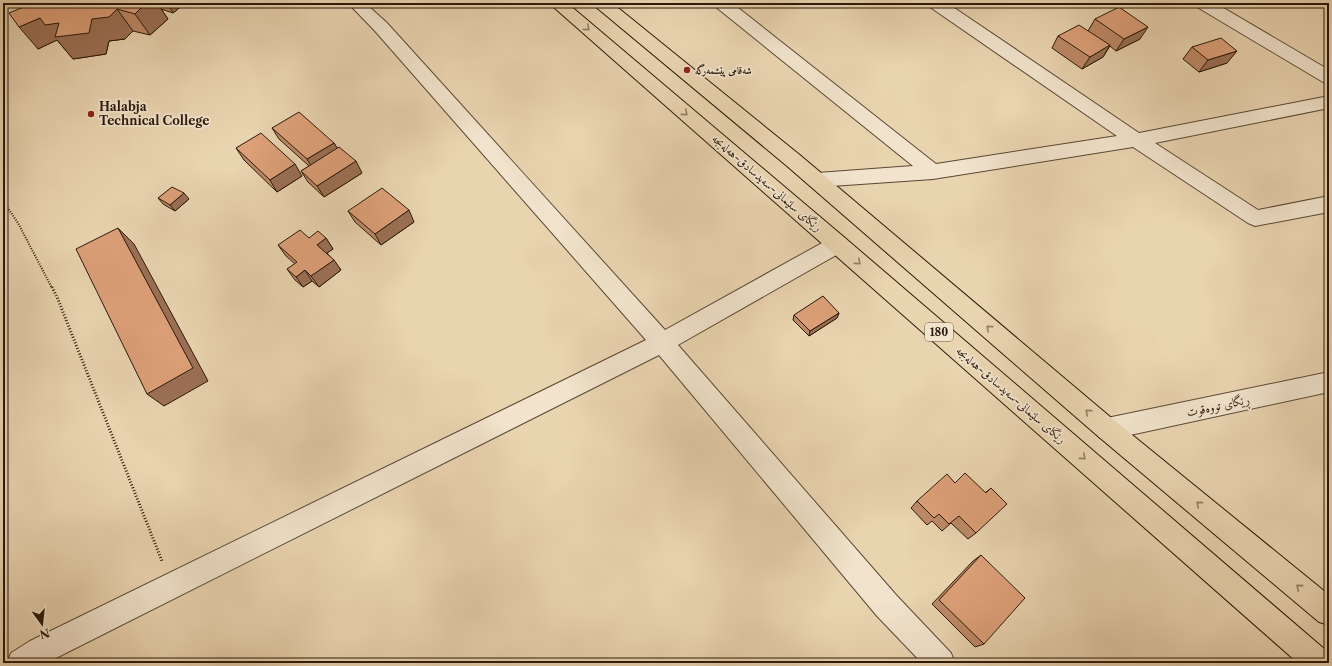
<svg xmlns="http://www.w3.org/2000/svg" width="1332" height="666" viewBox="0 0 1332 666" font-family="'Libre Caslon Text',Amiri,serif">
  <rect width="100%" height="100%" fill="#e9d4b0"/>
  <filter id="stains"><feTurbulence type="fractalNoise" baseFrequency=".005" numOctaves="4"/><feColorMatrix values="0 0 0 0 .2 0 0 0 0 .09 0 0 0 0 .02 0 0 0 .5 -.17"/></filter>
  <radialGradient id="worn" r=".72"><stop offset=".6" stop-color="#630" stop-opacity="0"/><stop offset="1" stop-color="#630" stop-opacity=".3"/></radialGradient>
  <g fill="none" stroke-linecap="round" stroke-linejoin="round">
    <defs>
      <path id="minor" d="M348,3h17l22,20 278,307 166,-92 7,-2 7,2 3,6 -3,6 -167,95 219,251 54,57 4,10h-33l-45,-47 -218,-261 -613,308h-39l4,-10 19,-12 616,-301 -271,-309z
        M714,3h18l204,161 181,-28 -187,-129 -2,-4h19l192,130 190,-37v12l-174,35 103,67 71,-14v16l-74,14 -7,-3 -115,-76 -200,32 -116,8 -7,-2 -3,-5 3,-5 7,-2 96,-7 -197,-159z
        M1195,3h20l114,67v14l-6,-2 -126,-75z
        M1329,372v20l-222,48 -8,-3 -4,-8 4,-8 8,-3z"/>
      <path id="highway" d="M549,3h18l278,235 484,415v10h-31z
        M594,3h18l189,153 314,265 214,174v30l-10,-3 -220,-185 -312,-271 -191,-159z"/>
    </defs>
    <use href="#minor" stroke="#5a4834" stroke-width="2"/>
    <use href="#highway" stroke="#2a190a" stroke-width="2"/>
    <path stroke="#2a190a" stroke-width="2" stroke-dasharray="1 1.5" stroke-linecap="butt" d="M3,201l15,22 34,65"/>
    <path stroke="#2a190a" stroke-width="3" stroke-dasharray="1 2" stroke-linecap="butt" d="M52,287l5,10 105,264"/>
    <use href="#minor" fill="#f1e3cc" fill-rule="evenodd"/>
    <use href="#highway" fill="#e9d4b0" fill-rule="evenodd"/>
  </g>
  <path fill="#be8a68" stroke="#2a190a" d="M28,3h156v1l-11,9 -12,-4 7,10 -18,16 -17,-4 -8,8 -16,2 -3,13 -33,5 -16,-19 -19,9 -9,-44z
    M1095,19l45,20 -24,12 -6,-5 -7,11 -21,12 -30,-21 6,-12 30,-5z
    M1192,47l35,16 -28,9 -16,-13z
    M272,128l62,15 3,5 25,25 -38,24 -16,-15 -7,-11 8,-5 -30,-27z
    M236,148l66,28 -25,16 -33,-32z
    M158,198l31,1 -14,12 -12,-7z
    M348,211l66,11 -33,23 -26,-23z
    M309,238h17l7,11 -6,4 14,17 -22,17 -7,-6 -9,6 -8,-7 -8,-11 8,-5 -9,-8 -8,-11z
    M839,313l-2,5 -28,18 -16,-16 1,-5z
    M955,483l30,10 6,-5 -15,45 -8,6 -17,-16 -9,8 -10,-10 -5,4 -16,-17 6,-7z
    M981,555l3,89 -9,3 -43,-43 41,-43z"/>
  <path fill="#9b7055" stroke="#2a190a" d="M142,3h15l11,16 -18,16 -15,-21z
    M167,3h17v1l-11,9z
    M117,9l16,22 -8,8 -16,2 -3,13 -33,5 -16,-19 -19,9 -19,-22 21,-9 52,1z
    M1148,27l-8,12 -24,12 8,-12z
    M1110,45l-7,12 -21,12 8,-12z
    M1237,51l-10,12 -28,9 9,-12z
    M334,143l7,11 -27,17 -7,-12z
    M356,161l6,12 -38,24 -7,-11z
    M295,164l7,12 -25,16 -7,-12z
    M184,193l5,6 -14,12 -5,-6z
    M409,210l5,12 -33,23 -6,-11z
    M118,228l16,16 74,137 -44,25 -17,-12z
    M326,238l7,11 -9,6 -7,-10z
    M334,260l7,10 -22,17 -8,-11z
    M305,270l7,11 -9,6 -7,-10z
    M839,313l-2,5 -28,18 1,-5z"/>
  <path fill="#dda079" stroke="#2a190a" d="M29,3h117l-11,11 -18,-5 -8,8 -17,2 -3,14 -34,4 4,-14 -14,2 -5,-7 -21,9 -10,-14 22,-9z
    M1119,7l29,20 -24,12 -29,-20z
    M1079,25l31,20 -20,12 -32,-21z
    M1221,38l16,13 -29,9 -16,-13z
    M299,112l35,31 -27,16 -35,-31z
    M261,133l34,31 -25,16 -34,-32z
    M339,147l17,14 -39,25 -16,-15z
    M172,187l12,6 -14,12 -12,-7z
    M382,188l27,22 -34,24 -27,-23z
    M118,228l75,140 -46,26 -71,-145z
    M300,230l9,8 9,-7 8,7 -9,7 17,15 -23,16 -6,-6 -9,7 -9,-8 10,-7 -19,-17z
    M823,296l16,17 -29,18 -16,-16z
    M965,473l21,20 5,-5 16,16 -31,29 -17,-17 -10,8 -10,-10 -5,4 -17,-17 30,-27 8,9z
    M981,555l44,43 -41,46 -45,-44z"/>
  <defs><path id="oneway-chevron" d="M-2-3.5L2.5 0L-2 3.5" fill="none" stroke-width="1.6" stroke-linecap="round" stroke-linejoin="round"/></defs>
  <g stroke="#938065">
    <use href="#oneway-chevron" transform="translate(587 28) rotate(41)"/>
    <use href="#oneway-chevron" transform="translate(685 113) rotate(41)"/>
    <use href="#oneway-chevron" transform="translate(858 262) rotate(41)"/>
    <use href="#oneway-chevron" transform="translate(989 328) rotate(-139)"/>
    <use href="#oneway-chevron" transform="translate(1088 412) rotate(-139)"/>
    <use href="#oneway-chevron" transform="translate(1083 457) rotate(41)"/>
    <use href="#oneway-chevron" transform="translate(1199 504) rotate(-140)"/>
    <use href="#oneway-chevron" transform="translate(1299 587) rotate(-140)"/>
  </g>
  <g fill="#8f2418" stroke="#f1e3cc" stroke-width="1.5">
    <circle cx="687" cy="70" r="4"/>
    <circle cx="91" cy="114" r="4"/>
  </g>
  <g text-anchor="middle" stroke-width="3.5" stroke-linejoin="round" paint-order="stroke">
    <g font-size="10" font-weight="bold" fill="#2a190a" stroke="#f1e3cc" text-anchor="start">
      <text x="695" y="74">شەقامی پێشمەرگە</text>
    </g>
    <rect fill="#f1e3cc" stroke="#665644" stroke-width="1" x="925" y="323" width="28" height="18" rx="3"/>
    <g font-size="11" font-weight="bold" fill="#2a190a">
      <text x="939" y="336">180</text>
    </g>
    <g font-size="12" font-weight="bold" fill="#2a190a" stroke="#f1e3cc" text-anchor="start">
      <text x="99" y="111">Halabja<tspan x="99" dy="14">Technical College</tspan></text>
    </g>
    <g font-size="12" fill="#2a190a" stroke="#f1e3cc">
      <text transform="translate(767 183) rotate(41)" y="4">رێگای سلێمانی-سەیدسادق-هەلەبجە</text>
      <text transform="translate(1011 395) rotate(41)" y="4">رێگای سلێمانی-سەیدسادق-هەلەبجە</text>
      <text transform="translate(1218 406) rotate(-12)" y="4">ڕێگای تووەقوت</text>
    </g>
  </g>
  <rect width="1332" height="666" fill="none" stroke="#e9d4b0" stroke-width="16"/>
  <rect x="4" y="4" width="1324" height="658" fill="none" stroke="#2a190a" stroke-width="2"/>
  <rect x="8" y="8" width="1316" height="650" fill="none" stroke="#2a190a"/>
  <g transform="translate(42 624) rotate(165)" stroke="#f1e3cc" stroke-width="3" paint-order="stroke">
  <path d="M0-3L7 15L0 10L-7 15Z" fill="#2a190a"/>
  <text y="-6" font-size="11" font-weight="bold" text-anchor="middle" fill="#2a190a">N</text>
  </g>
  <rect width="100%" height="100%" filter="url(#stains)"/>
  <rect width="100%" height="100%" fill="url(#worn)"/>
</svg>
